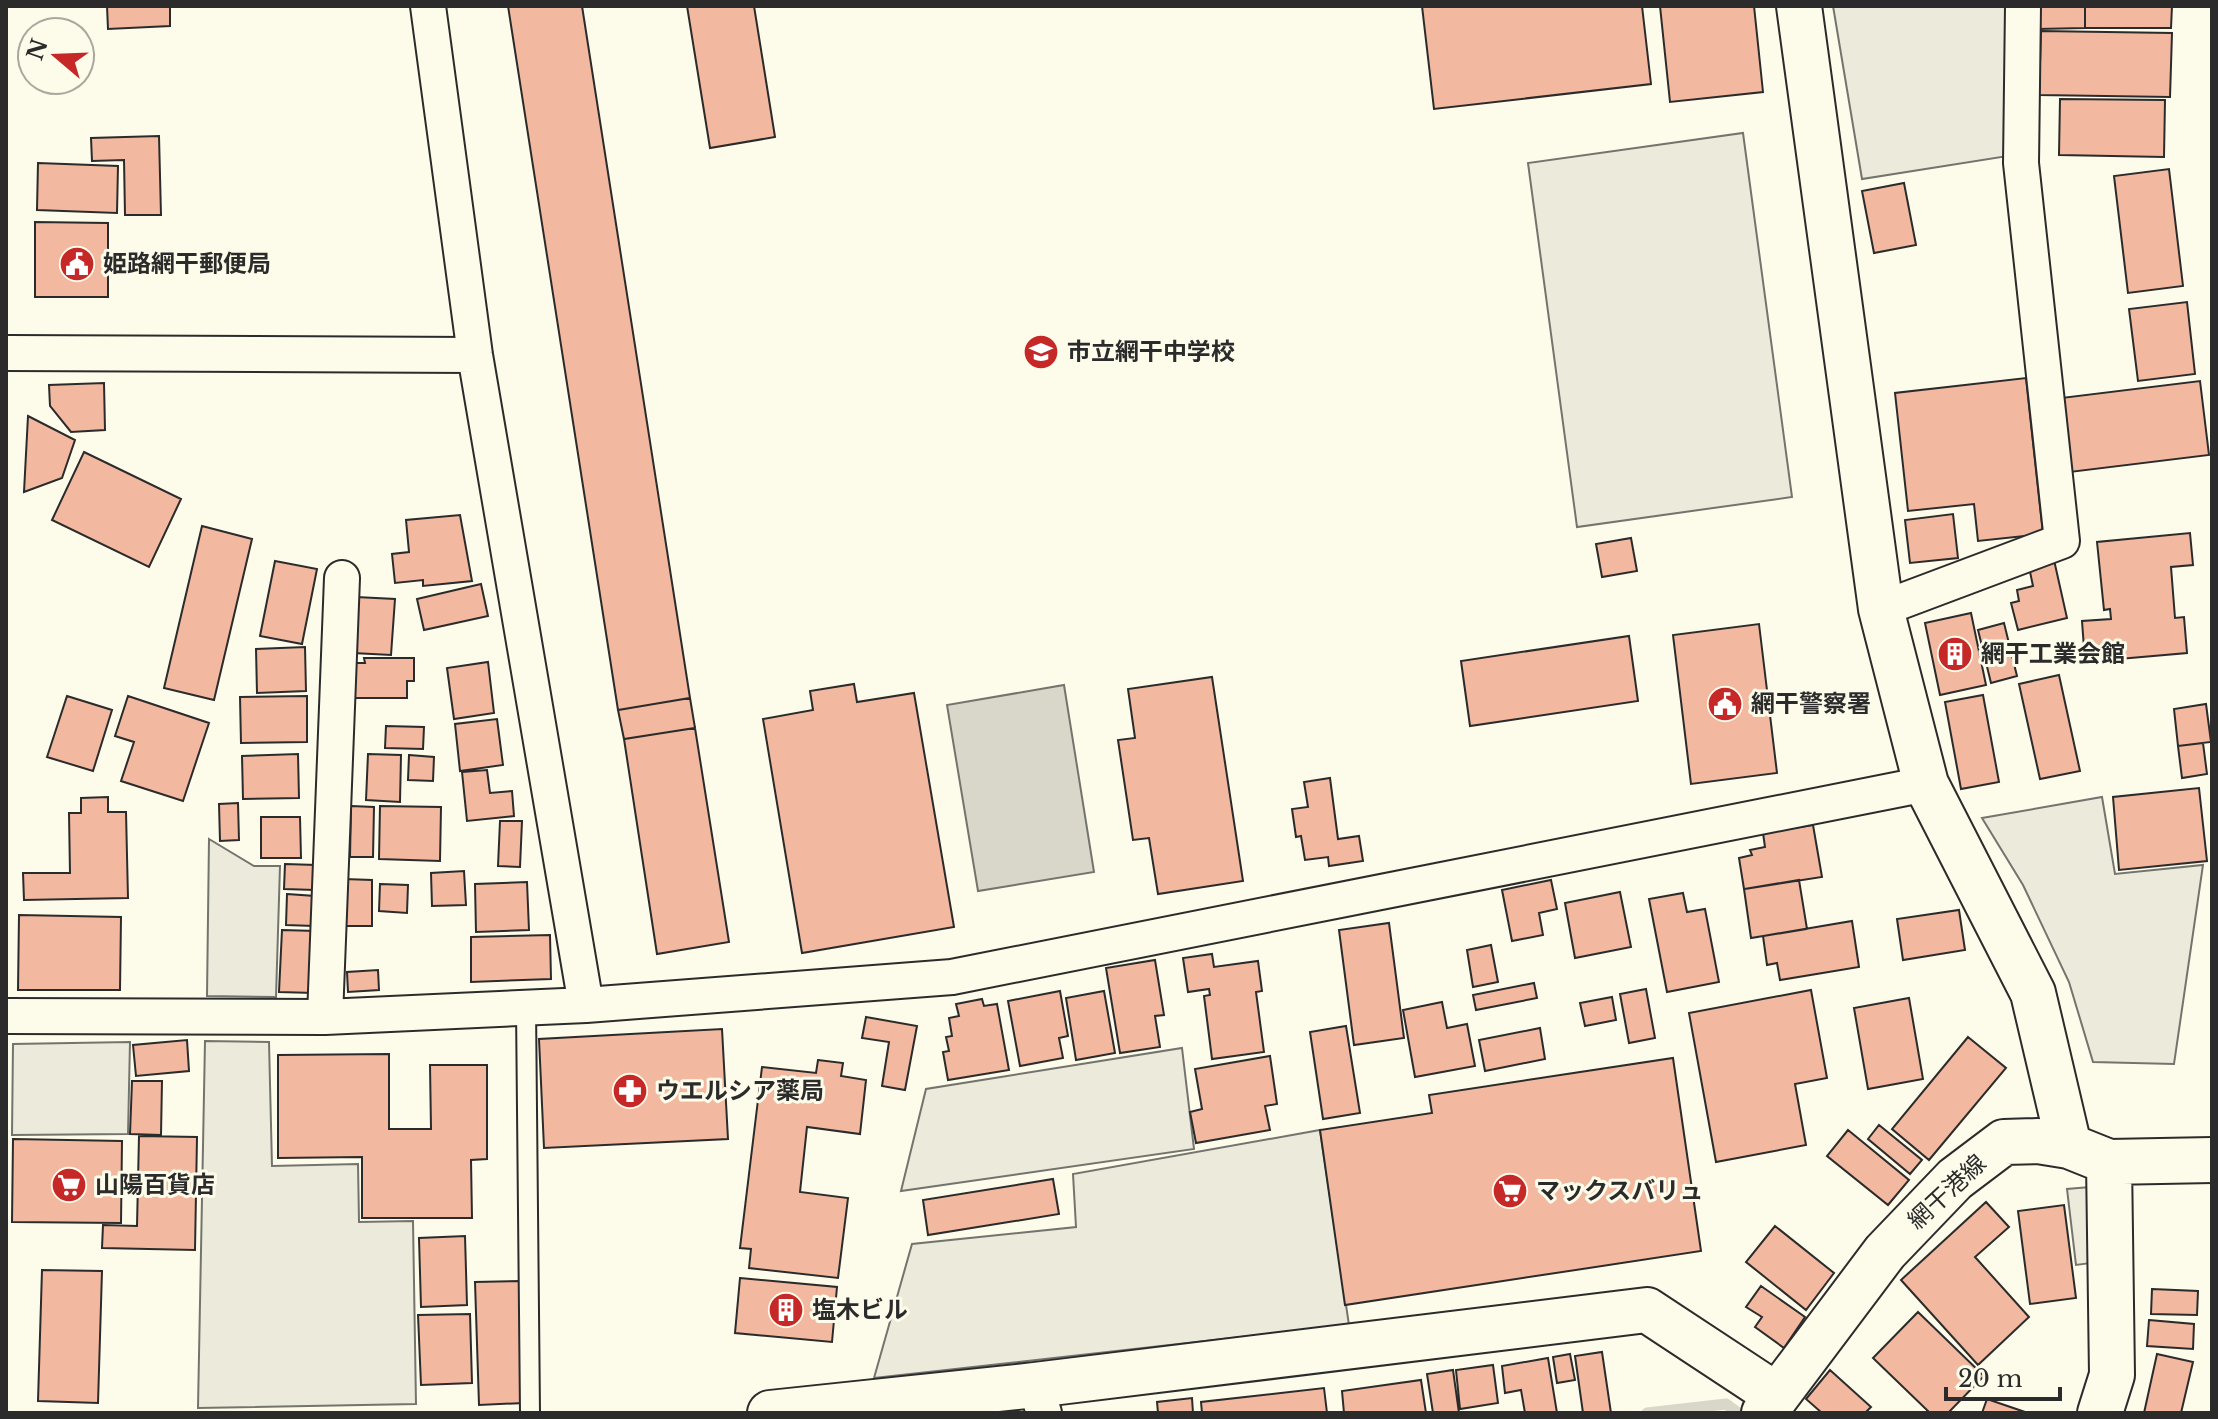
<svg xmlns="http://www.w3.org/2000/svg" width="2218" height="1419" viewBox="0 0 2218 1419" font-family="'Libre Baskerville','Noto Sans JP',serif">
  <rect width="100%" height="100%" fill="#fdfbea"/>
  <path fill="#ecebdb" stroke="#74746e" stroke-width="2" d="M1743,133l49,364 -215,30 -49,-364z"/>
  <path fill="#eceadb" stroke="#74746e" stroke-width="2" d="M1833,6h176l-1,150 -146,23z
    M2102,797l13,77 88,-9 -29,199 -81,-2 -24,-80 -46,-97 -41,-67z
    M209,839l45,27h26l-4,131 -69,-1z
    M205,1041l64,1 3,124 86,-2 1,58 54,-1 3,183 -218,4z
    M130,1042l-2,92 -116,1 1,-91z
    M1182,1048l12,101 -293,42 25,-102z
    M1320,1130l29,195 -475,53 38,-134 164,-17 -3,-53z
    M2090,1187l9,75 -23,3 -9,-76z"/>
  <path fill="#d8d7c9" stroke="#74746e" stroke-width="2" d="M1064,685l30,187 -116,19 -31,-186z"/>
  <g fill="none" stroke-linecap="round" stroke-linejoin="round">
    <path stroke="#d8d7c9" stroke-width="11" d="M1647,1413l79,-9 12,9"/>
  </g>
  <path fill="#f2b8a0" stroke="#2b2b2b" stroke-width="2" d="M107,6h63v20l-62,3z
    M508,6h74l108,692 -72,12z
    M687,6h67l21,131 -65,11z
    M1422,6h220l9,78 -217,25z
    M1660,6h94l9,86 -93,10z
    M2039,6h46v22l-47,1z
    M2085,6h87l-1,22h-86z
    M2041,31l131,2 -2,64 -131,-2z
    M2060,99l105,1 -1,57 -105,-2z
    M159,136l2,79h-36l-1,-55 -32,1 -1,-23z
    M38,163l80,3 -1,47 -80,-3z
    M2169,169l14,117 -55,7 -14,-117z
    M1904,183l12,62 -42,8 -12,-62z
    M35,222l73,1v74h-73z
    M2187,302l8,72 -57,7 -9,-72z
    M2026,378l17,156 -65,7 -4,-37 -66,7 -13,-118z
    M2200,381l9,74 -139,17 -9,-74z
    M104,383l1,47 -34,2 -21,-26 -1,-21z
    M28,416l47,24 -13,38 -38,14z
    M84,452l97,47 -32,68 -97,-47z
    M1953,514l5,44 -48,5 -5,-43z
    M460,515l12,66 -49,5v-6l-28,3 -3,-29 17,-2 -3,-32z
    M202,526l50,13 -38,161 -50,-12z
    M2190,533l3,32 -22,2 4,51 9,-1 3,36 -102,9 -3,-41 29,-2 -1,-10 -6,1 -7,-68z
    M1631,538l6,33 -35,6 -6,-33z
    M2054,560l13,58 -49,12 -7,-27 8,-2 -2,-11 16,-4 -4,-19z
    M275,561l42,8 -15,75 -42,-8z
    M481,584l7,32 -64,14 -7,-31z
    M356,597l39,2 -4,56 -38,-2z
    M1971,613l15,72 -46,10 -15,-72z
    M2004,623l13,53 -26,7 -13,-53z
    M1759,624l18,149 -86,11 -18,-149z
    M1629,636l9,65 -168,25 -9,-65z
    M305,647l1,44 -49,2 -1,-44z
    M364,658h50v23h-7v17h-54v-35h12z
    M488,662l6,51 -40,6 -7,-51z
    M2059,675l21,96 -40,8 -21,-95z
    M1212,677l31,204 -85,13 -9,-56 -16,2 -15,-100 17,-2 -7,-49z
    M854,684l3,18 57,-9 40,234 -152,26 -39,-234 50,-9 -3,-19z
    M1983,695l16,87 -38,7 -16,-87z
    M67,696l45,14 -19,61 -46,-14z
    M128,696l81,27 -26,78 -62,-20 13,-39 -19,-6z
    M307,696v46l-66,1 -1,-46z
    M690,698l5,30 -71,11 -6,-29z
    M2206,704l5,38 -33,4 -4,-37z
    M497,719l6,46 -43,6 -5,-47z
    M386,726l38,1 -1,22 -38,-1z
    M695,728l34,214 -72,12 -33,-215z
    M2203,743l4,31 -25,4 -4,-32z
    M298,754l1,44 -56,1 -1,-43z
    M368,754l33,1 -1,47 -34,-2z
    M409,755l25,2 -1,24 -25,-1z
    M487,770l3,23 22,-2 2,25 -47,5 -5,-49z
    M1330,778l8,61 21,-3 4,25 -34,5 -1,-9 -23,3 -4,-24 -5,1 -4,-28 16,-2 -4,-25z
    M2199,788l8,73 -88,9 -6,-73z
    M108,797v15h18l2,86 -104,2 -1,-27h47l-1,-60h12v-15z
    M238,803l1,37 -19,1 -1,-37z
    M351,806l23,1 -1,50h-23z
    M380,806l61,1 -1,54 -61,-2z
    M261,817h39l1,41h-40z
    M500,821h22l-2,46 -22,-1z
    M1813,825l9,52 -78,12 -5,-31 13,-3 -2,-5 15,-3 -2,-14z
    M285,864l31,1 -1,25 -31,-1z
    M464,871l2,34 -34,1 -1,-33z
    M344,879l28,1v46h-28z
    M1551,880l6,29 -18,4 4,22 -31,6 -10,-51z
    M1799,880l8,49 -56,9 -7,-49z
    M527,882l2,48 -53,2 -1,-48z
    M380,884l28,1 -1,28 -28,-2z
    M1620,892l11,55 -56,11 -10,-55z
    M1683,893l4,19 18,-3 14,73 -52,10 -18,-93z
    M287,894l28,2 -1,30 -28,-1z
    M1959,910l6,40 -62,10 -6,-41z
    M19,915l102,2 -1,73h-102z
    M1852,921l7,46 -79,13 -3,-17 -10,2 -4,-29z
    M1389,923l15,115 -50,7 -15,-115z
    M282,930l34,1 -2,62 -35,-1z
    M550,935l1,44 -80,3v-45z
    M1491,945l7,37 -25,5 -6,-37z
    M1212,954l2,13 44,-6 4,30 -6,1 8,60 -52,7 -8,-63 6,-1 -1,-6 -21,3 -5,-34z
    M1155,960l9,55 -9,1 5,31 -40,6 -14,-85z
    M378,970l1,20 -31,2 -1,-20z
    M1534,983l3,15 -61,12 -3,-15z
    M1646,989l9,49 -26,5 -9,-49z
    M1811,990l16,88 -32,6 11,61 -90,17 -27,-149z
    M1060,991l8,45 -9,2 4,20 -43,8 -12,-65z
    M1104,991l11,62 -39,7 -10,-62z
    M1612,997l4,23 -31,6 -5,-23z
    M1909,998l14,81 -55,10 -14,-81z
    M982,999l2,7 13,-2 12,66 -61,10 -5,-28 6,-1 -3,-14 6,-1 -3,-18 10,-2 -3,-12z
    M1442,1002l5,26 20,-4 8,42 -60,11 -12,-67z
    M866,1017l51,9 -12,64 -23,-4 7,-44 -27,-4z
    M1346,1026l14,87 -37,6 -13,-87z
    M1540,1028l5,31 -60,12 -6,-31z
    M722,1029l6,110 -184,9 -5,-109z
    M1968,1037l38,31 -77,92 -37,-31z
    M187,1040l2,31 -53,5 -3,-31z
    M389,1054v75h42l-1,-64h57v94l-16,1 1,58h-110v-61l-84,1v-103z
    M1270,1056l7,48 -12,2 5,24 -74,13 -6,-31 12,-3 -7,-40z
    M1673,1058l28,193 -356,54 -25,-175 112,-17 -3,-18z
    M818,1060l25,3 -2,13 25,4 -6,54 -53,-7 -7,65 48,6 -10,80 -89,-10 2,-19 -11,-1 22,-181 54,6z
    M132,1081h30l-1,54 -31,-1z
    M1879,1125l43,35 -12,14 -42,-35z
    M1848,1130l61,50 -21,25 -61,-49z
    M139,1136l58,1 -2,113 -93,-2 1,-23 34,1z
    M13,1139l109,2 -1,82 -109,-1z
    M1053,1179l6,35 -131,21 -5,-35z
    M1986,1202l23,25 -34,30 54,60 -51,48 -77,-85z
    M2064,1205l12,93 -46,6 -12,-93z
    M1775,1226l59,47 -28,37 -60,-48z
    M465,1236l2,69 -46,2 -2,-69z
    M42,1270l60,1 -4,132 -60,-2z
    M740,1278l97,9 -5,55 -97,-9z
    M520,1281l4,122 -45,2 -4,-123z
    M1761,1286l44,31 -21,31 -29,-21 7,-10 -16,-10z
    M2152,1289l46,2 -1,24 -46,-1z
    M1918,1312l66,64 -36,37h-18l-57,-55z
    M470,1314l2,69 -51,2 -3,-70z
    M2149,1320l45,4 -1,25 -46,-3z
    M1602,1352l9,61h-28l-8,-57z
    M1570,1354l5,26 -18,3 -4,-26z
    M2157,1354l36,8 -12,51h-37z
    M1548,1358l9,55h-32l-4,-23 -16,3 -3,-27z
    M1493,1365l5,38 -38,6 -4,-39z
    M1453,1370l6,43h-26l-6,-39z
    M1830,1370l41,37 -6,6h-43l-16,-14z
    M1421,1380l5,33h-82l-2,-22z
    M1324,1388l3,25h-125l-1,-11z
    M1192,1398l1,15h-35l-1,-11z
    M1987,1399l41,14h-46z"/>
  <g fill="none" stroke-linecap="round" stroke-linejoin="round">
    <defs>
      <path id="lane" d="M526,1008l4,405"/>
      <path id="street" d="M428,6l47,349 111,650
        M6,353l469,2
        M1881,609l181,-68 -41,-378 2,-157
        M6,1016l319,1 261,-12 366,-28 974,-193
        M325,1017l17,-439
        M1035,1385l9,28"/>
      <path id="secondary" d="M1799,6l82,603 45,175 107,209 36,153
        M770,1413l265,-28 612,-75 129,85
        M1764,1413l121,-161 70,-73 49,-37 34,-1 31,5 40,16 103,-2
        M2100,1413l12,-38 -3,-213"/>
    </defs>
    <use href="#lane" stroke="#2b2b2b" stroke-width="22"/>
    <use href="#street" stroke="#2b2b2b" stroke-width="38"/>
    <use href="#secondary" stroke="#2b2b2b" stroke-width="48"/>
    <use href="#lane" stroke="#fdfbea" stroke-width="18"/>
    <use href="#street" stroke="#fdfbea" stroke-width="34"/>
    <use href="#secondary" stroke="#fdfbea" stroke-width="44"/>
  </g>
  <defs>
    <symbol id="civic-disc" viewBox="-11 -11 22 22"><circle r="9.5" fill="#c62828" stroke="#fdfbea"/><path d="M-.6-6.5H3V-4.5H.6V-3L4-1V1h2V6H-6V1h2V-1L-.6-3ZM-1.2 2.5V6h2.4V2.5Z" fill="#fff"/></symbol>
    <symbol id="school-disc" viewBox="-11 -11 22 22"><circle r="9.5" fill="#c62828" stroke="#fdfbea"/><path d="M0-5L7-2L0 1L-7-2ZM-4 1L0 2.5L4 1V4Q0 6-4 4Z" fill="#fff"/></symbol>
    <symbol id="building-disc" viewBox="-11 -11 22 22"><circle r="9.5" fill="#c62828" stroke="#fdfbea"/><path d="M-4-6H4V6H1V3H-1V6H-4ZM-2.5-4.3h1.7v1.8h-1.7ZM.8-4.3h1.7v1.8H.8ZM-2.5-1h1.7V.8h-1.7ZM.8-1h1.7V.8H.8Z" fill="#fff"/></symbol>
    <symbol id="pharmacy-disc" viewBox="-11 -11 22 22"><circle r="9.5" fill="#c62828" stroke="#fdfbea"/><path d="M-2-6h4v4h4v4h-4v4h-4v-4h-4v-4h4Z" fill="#fff"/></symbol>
    <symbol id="supermarket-disc" viewBox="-11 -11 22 22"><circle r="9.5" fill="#c62828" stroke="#fdfbea"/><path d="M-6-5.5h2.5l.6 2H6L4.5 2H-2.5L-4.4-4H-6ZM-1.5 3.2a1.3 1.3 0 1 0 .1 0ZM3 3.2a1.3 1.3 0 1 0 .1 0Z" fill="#fff"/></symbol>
  </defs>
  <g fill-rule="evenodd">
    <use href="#civic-disc" x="57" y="244" width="40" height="40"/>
    <use href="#school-disc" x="1021" y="332" width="40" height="40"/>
    <use href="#building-disc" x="1935" y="634" width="40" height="40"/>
    <use href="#civic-disc" x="1705" y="684" width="40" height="40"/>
    <use href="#pharmacy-disc" x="610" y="1071" width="40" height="40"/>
    <use href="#supermarket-disc" x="49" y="1165" width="40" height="40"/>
    <use href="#supermarket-disc" x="1490" y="1171" width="40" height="40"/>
    <use href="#building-disc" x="766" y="1290" width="40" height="40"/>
  </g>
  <g text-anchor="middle" stroke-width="6" stroke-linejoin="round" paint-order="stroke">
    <g font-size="24" font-weight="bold" fill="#2b2b2b" stroke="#fdfbea" text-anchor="start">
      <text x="103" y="272">姫路網干郵便局</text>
      <text x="1067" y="360">市立網干中学校</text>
      <text x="1981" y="662">網干工業会館</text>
      <text x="1751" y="712">網干警察署</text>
      <text x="656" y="1099">ウエルシア薬局</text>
      <text x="95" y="1193">山陽百貨店</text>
      <text x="1536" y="1199">マックスバリュ</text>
      <text x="812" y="1318">塩木ビル</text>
    </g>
    <g font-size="24" fill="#2b2b2b" stroke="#fdfbea">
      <text transform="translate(1947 1192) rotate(-43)" y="8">網干港線</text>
    </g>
  </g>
  <rect width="2218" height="1419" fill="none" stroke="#2b2b2b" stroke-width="16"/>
  <g transform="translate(56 56) rotate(289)"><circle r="38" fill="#fdfbea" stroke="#a9a89e" stroke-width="2"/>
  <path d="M0-6L14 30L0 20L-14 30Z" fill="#c62828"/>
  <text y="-12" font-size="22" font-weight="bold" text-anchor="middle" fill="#2b2b2b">N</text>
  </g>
  <path d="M1946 1387v12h114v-12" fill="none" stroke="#2b2b2b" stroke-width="4"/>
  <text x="1958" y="1387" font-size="24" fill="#2b2b2b" stroke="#fdfbea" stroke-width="6" paint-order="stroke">20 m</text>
</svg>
